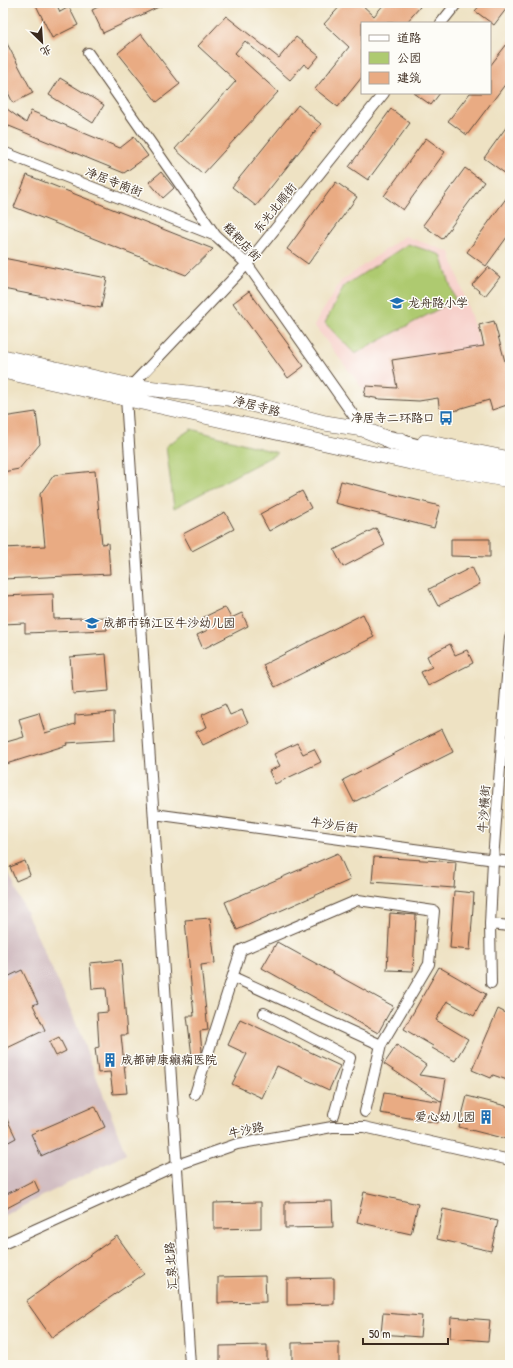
<svg xmlns="http://www.w3.org/2000/svg" width="513" height="1368" viewBox="0 0 513 1368" font-family="'Patrick Hand','LXGW WenKai TC',sans-serif">
  <rect width="100%" height="100%" fill="#fdfcf7"/>
  <filter id="ink" filterUnits="userSpaceOnUse"><feTurbulence type="fractalNoise" baseFrequency=".025" numOctaves="2"/><feDisplacementMap in="SourceGraphic" scale="8" xChannelSelector="R" yChannelSelector="G"/><feConvolveMatrix kernelMatrix="1 2 1 2 8 2 1 2 1" color-interpolation-filters="sRGB"/></filter>
  <filter id="wash" filterUnits="userSpaceOnUse"><feTurbulence type="fractalNoise" baseFrequency=".012" numOctaves="4" result="noise"/><feDisplacementMap in="SourceGraphic" scale="16" xChannelSelector="R" yChannelSelector="G"/><feGaussianBlur stdDeviation="0.9" result="paint"/><feColorMatrix in="noise" values="0 0 0 0 0 0 0 0 0 0 0 0 0 0 0 0 0 1.4 0 .05"/><feComposite in="paint" operator="in"/></filter>
  <g filter="url(#wash)">
    <rect width="100%" height="100%" fill="#eee2c3"/>
    <path fill="#f7d0ca" d="M405,236l45,16 38,117 -77,28 -46,-5 -51,-67 27,-44z"/>
    <path fill="#d2bec2" d="M3,861l69,152 54,141 -123,62z"/>
    <path fill="#aeca70" stroke="#747a47" d="M408,244l33,11 14,45 -100,54 -30,-31 19,-37z
      M191,429l87,24 -104,55 -8,-62z"/>
    <g id="blocks">
      <path fill="#e9ab83" d="M35,3h21l4,9 9,-5 9,18 -26,13z
        M106,3h61l-64,30 -11,-23z
        M343,3h17l14,13 11,-13h30l5,4 -14,16h-44v54l-24,30 -23,-18 34,-42 -25,-23z
        M482,3h28v1l-16,21 -19,-14z
        M226,16l53,42 17,-21 23,19 -10,12 -5,-4 -14,16 -45,-39 -10,12 43,39 -75,82 -28,-25 61,-68 -38,-35z
        M141,34l39,50 -23,18 -39,-49z
        M3,36l30,57 -20,10 -10,-21z
        M510,40v38l-43,57 -19,-14 22,-28h20v-27z
        M60,78l44,27 -11,18 -44,-28z
        M414,93h26l-9,12z
        M298,105l23,19 -65,82 -24,-19z
        M3,106l23,17 5,-12 89,37 14,-11 14,19 -24,17 -115,-47 -6,9z
        M391,109l19,14 -42,57 -19,-13z
        M510,122v55l-26,-19z
        M426,138l19,14 -42,58 -19,-14z
        M465,168l19,14 -42,57 -19,-14z
        M161,172l13,16 -11,10 -14,-16z
        M27,175l186,74 -27,26 -172,-68z
        M336,182l21,15 -49,67 -21,-15z
        M510,193v40l-24,33 -19,-14z
        M3,258l104,20 -6,30 -98,-19z
        M488,267l12,10 -15,19 -13,-11z
        M249,291l55,75 -16,12 -55,-75z
        M494,321l16,59v24l-18,6 -3,-10 -31,9v1l-18,3 -2,-15 -19,3 -39,-2 -16,-3 2,-10 31,2 -5,-28 92,-14 -5,-21z
        M36,412l4,32 -21,25 -16,3v-55z
        M95,471l7,73 6,-1 2,31 -107,5v-31l42,-2 -5,-52 14,-19z
        M341,481l99,25 -6,22 -99,-25z
        M302,491l9,17 -42,23 -9,-17z
        M225,512l9,17 -42,22 -9,-17z
        M376,528l9,17 -42,22 -9,-17z
        M451,539h39v18l-39,-1z
        M472,567l8,17 -42,22 -9,-17z
        M53,594l1,25 53,-2v13l-82,3v-10l-22,1v-28z
        M225,607l6,11 11,-5 6,13 -45,23 -6,-14 11,-5 -6,-12z
        M363,614l11,23 -99,50 -12,-22z
        M450,644l5,11 12,-5 6,13 -45,23 -7,-14 11,-5 -5,-11z
        M106,654l3,37 -36,3 -3,-37z
        M225,704l5,11 12,-5 6,13 -45,22 -7,-13 11,-5 -5,-12z
        M114,712l1,28 -49,3 1,2 -64,20v-22l21,-6 -5,-18 20,-6 6,20 30,-9v-9z
        M442,729l11,23 -99,50 -11,-22z
        M297,743l6,11 11,-5 7,13 -46,22 -6,-13 11,-5 -6,-12z
        M338,853l12,27 -113,50 -12,-28z
        M374,857l82,5 -2,26 -82,-6z
        M25,861l5,14 -14,6 -6,-14z
        M454,891l20,2 -4,57 -20,-2z
        M390,913l26,2 -3,56 -26,-1z
        M210,918l5,45 -14,2 7,65 -8,1 2,20 -1,4 -9,1 -5,-40h7l-9,-96z
        M277,942l116,64 -15,27 -116,-65z
        M121,960l6,75h-6l6,58 -14,1 -3,-22 -12,1 -3,-25 4,-1 -2,-34 11,-1 -2,-24 -14,1 -2,-26z
        M439,967l47,27 -12,22 -27,-15 -11,19 32,19 -13,22 -23,-13 1,-2 -29,-17z
        M22,970l16,33 -5,2 12,25 -42,20v-71z
        M498,1009l12,6v66l-17,-6 -2,3 -19,-8z
        M240,1019l100,47 -11,24 -52,-24 -15,32 -30,-14 15,-30 -19,-9z
        M59,1037l7,14 -10,5 -7,-14z
        M397,1045l29,20 -7,10 27,4 -4,23 -58,-38z
        M384,1093l58,9 -4,21 -58,-10z
        M467,1096l43,11v33l-51,-13z
        M95,1106l10,21 -64,29 -10,-22z
        M3,1111l13,27 -13,7z
        M34,1180l5,11 -36,19v-14z
        M364,1192l54,12 -7,30 -54,-12z
        M332,1201l1,26 -48,1v-26z
        M261,1202v26l-47,1v-26z
        M443,1209l55,12 -7,30 -54,-12z
        M117,1236l27,38 -92,64 -26,-37z
        M265,1276l1,26 -48,1v-26z
        M334,1278v26l-47,1v-26z
        M383,1313l39,3 -2,21 -39,-3z
        M451,1317l39,3 -2,21 -38,-3z
        M339,1342v23h-47v-22z
        M267,1345v20h-47v-19z"/>
    </g>
  </g>
  <g filter="url(#ink)">
    <use href="#blocks" fill-opacity="0" stroke="#564637" stroke-width="1"/>
    <g fill="none" stroke-linecap="round" stroke-linejoin="round">
      <defs>
        <path id="street" d="M441,23l16,-20
          M88,53l128,183 31,28 116,165
          M3,152l213,84
          M131,386l116,-122 137,-171
          M126,398l64,967
          M154,814l356,48
          M490,924l20,2
          M233,977l148,68
          M491,983l-1,-59 3,-64 17,-223
          M264,1013l86,45 -16,57
          M195,1094l46,-144 117,-50 76,11 -5,53 -48,81 -16,67
          M3,1244l174,-79 60,-21 95,-17h32l146,33"/>
        <path id="primary" d="M3,357l128,29 97,12 97,25 38,6 27,11h11
          M3,371l412,92 95,17
          M425,442l85,17"/>
        <path id="highway" d="M390,440l22,7 98,24"/>
      </defs>
      <use href="#street" stroke="#564637" stroke-width="12"/>
      <use href="#primary" stroke="#564637" stroke-width="16"/>
      <use href="#highway" stroke="#564637" stroke-width="20"/>
      <use href="#street" stroke="#fff" stroke-width="10"/>
      <use href="#primary" stroke="#fff" stroke-width="15"/>
      <use href="#highway" stroke="#fff" stroke-width="18"/>
    </g>
  </g>
  <defs>
    <symbol id="school-bare" viewBox="-9 -9 18 18"><path d="M0-5L7-2L0 1L-7-2ZM-4 1L0 2.5L4 1V4Q0 6-4 4Z" fill="#1f6fb2" stroke="#fdfcf7" stroke-width="2.5" paint-order="stroke"/></symbol>
    <symbol id="bus-bare" viewBox="-9 -9 18 18"><path d="M-5-6H5V4H4V6H2V4H-2V6H-4V4H-5ZM-3.5-4V0h7V-4ZM-3.5 1.2v1.5H-2V1.2ZM2 1.2v1.5H3.5V1.2Z" fill="#1f6fb2" stroke="#fdfcf7" stroke-width="2.5" paint-order="stroke"/></symbol>
    <symbol id="building-bare" viewBox="-9 -9 18 18"><path d="M-4-6H4V6H1V3H-1V6H-4ZM-2.5-4.3h1.7v1.8h-1.7ZM.8-4.3h1.7v1.8H.8ZM-2.5-1h1.7V.8h-1.7ZM.8-1h1.7V.8H.8Z" fill="#1f6fb2" stroke="#fdfcf7" stroke-width="2.5" paint-order="stroke"/></symbol>
  </defs>
  <g fill-rule="evenodd">
    <use href="#school-bare" x="387" y="293" width="20" height="20"/>
    <use href="#bus-bare" x="436" y="408" width="20" height="20"/>
    <use href="#school-bare" x="82" y="613" width="20" height="20"/>
    <use href="#building-bare" x="100" y="1050" width="20" height="20"/>
    <use href="#building-bare" x="476" y="1107" width="20" height="20"/>
  </g>
  <g text-anchor="middle" stroke-width="3" stroke-linejoin="round" paint-order="stroke">
    <g font-size="12" fill="#3b2a1e" stroke="#fdfcf7">
      <text transform="translate(114 182) rotate(21)" y="4">净居寺南街</text>
      <text transform="translate(275 208) rotate(-51)" y="4">东光北顺街</text>
      <text transform="translate(242 242) rotate(46)" y="4">糍粑店街</text>
      <text transform="translate(257 406) rotate(15)" y="4">净居寺路</text>
      <text transform="translate(484 809) rotate(-86)" y="4">牛沙横街</text>
      <text transform="translate(334 825) rotate(8)" y="4">牛沙后街</text>
      <text transform="translate(246 1130) rotate(-12)" y="4">牛沙路</text>
      <text transform="translate(171 1266) rotate(-94)" y="4">汇泉北路</text>
    </g>
    <g font-size="12" fill="#3b2a1e" stroke="#fdfcf7" text-anchor="start">
      <text x="408" y="307">龙舟路小学</text>
      <text x="435" y="422" text-anchor="end">净居寺二环路口</text>
      <text x="103" y="627">成都市锦江区牛沙幼儿园</text>
      <text x="121" y="1064">成都神康癫痫医院</text>
      <text x="475" y="1121" text-anchor="end">爱心幼儿园</text>
    </g>
  </g>
  <rect width="513" height="1368" fill="none" stroke="#fdfcf7" stroke-width="16"/>
  <rect x="361" y="22" width="130" height="72" fill="#fdfcf7" stroke="#afa8a0"/>
  <rect x="369" y="35" width="20" height="6" fill="#ffffff" stroke="#afa8a0"/>
  <text x="397" y="42" font-size="12" fill="#3b2a1e">道路</text>
  <rect x="369" y="52" width="20" height="12" fill="#aeca70" stroke="#afa8a0"/>
  <text x="397" y="62" font-size="12" fill="#3b2a1e">公园</text>
  <rect x="369" y="72" width="20" height="12" fill="#e9ab83" stroke="#afa8a0"/>
  <text x="397" y="82" font-size="12" fill="#3b2a1e">建筑</text>
  <g transform="translate(42 42) rotate(155)" stroke="#fdfcf7" stroke-width="3" paint-order="stroke">
  <path d="M0-3L7 15L0 10L-7 15Z" fill="#3b2a1e"/>
  <text y="-6" font-size="11" font-weight="bold" text-anchor="middle" fill="#3b2a1e">北</text>
  </g>
  <path d="M363 1338v6h85v-6" fill="none" stroke="#3b2a1e" stroke-width="2"/>
  <text x="369" y="1338" font-size="12" fill="#3b2a1e" stroke="#fdfcf7" stroke-width="3" paint-order="stroke">50 m</text>
</svg>
